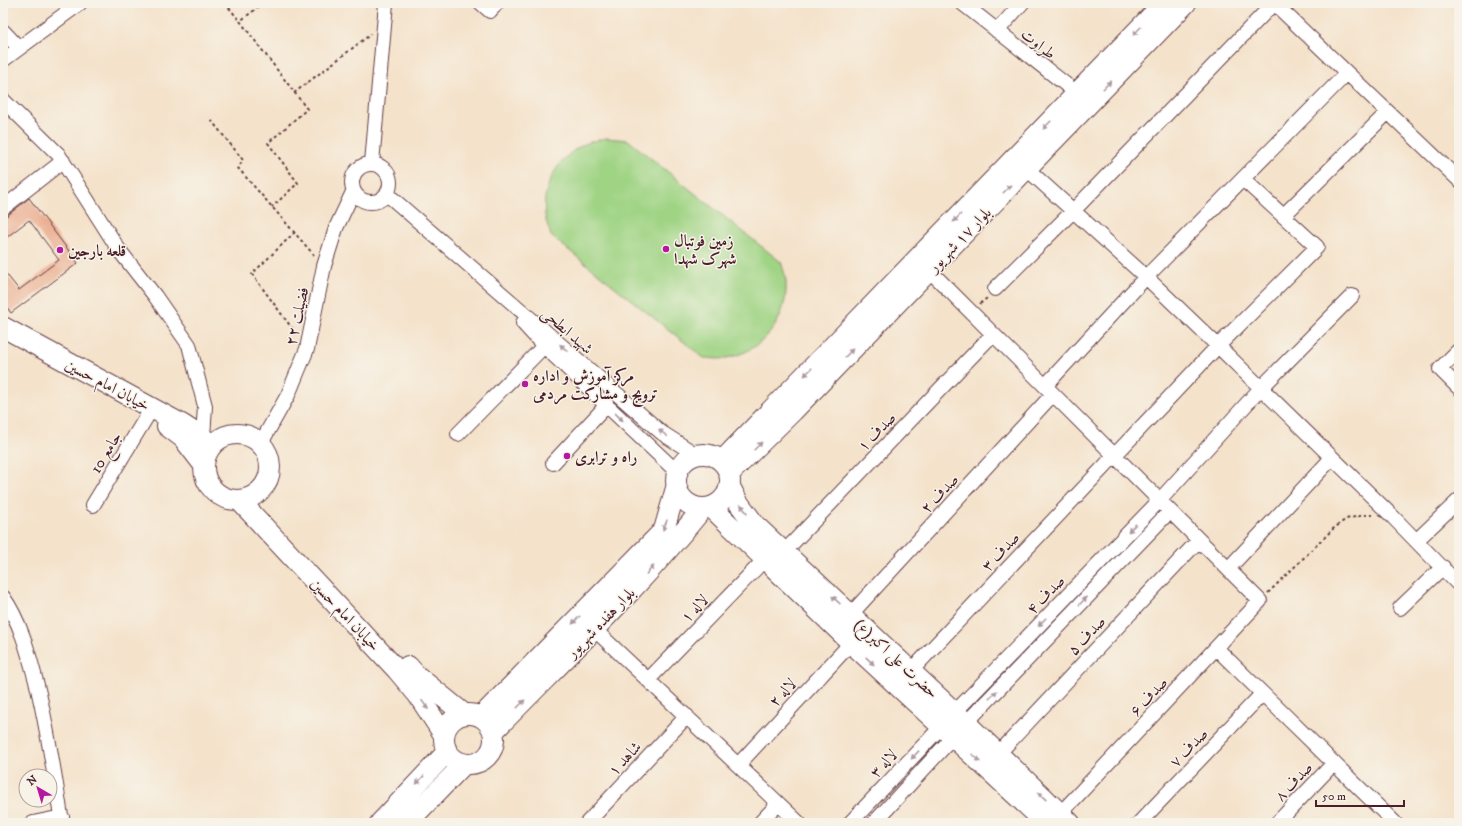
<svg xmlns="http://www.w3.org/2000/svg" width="1462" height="826" viewBox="0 0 1462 826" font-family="'IM FELL DW Pica',Amiri,serif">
  <rect width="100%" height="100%" fill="#f7f3e8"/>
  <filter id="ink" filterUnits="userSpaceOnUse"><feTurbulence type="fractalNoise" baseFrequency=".025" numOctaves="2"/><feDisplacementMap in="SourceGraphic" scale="8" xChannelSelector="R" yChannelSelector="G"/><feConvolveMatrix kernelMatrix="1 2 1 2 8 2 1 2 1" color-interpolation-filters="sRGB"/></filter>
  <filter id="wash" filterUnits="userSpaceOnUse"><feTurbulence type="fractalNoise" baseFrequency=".012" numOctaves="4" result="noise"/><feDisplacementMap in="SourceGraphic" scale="16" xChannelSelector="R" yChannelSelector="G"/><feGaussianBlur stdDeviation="0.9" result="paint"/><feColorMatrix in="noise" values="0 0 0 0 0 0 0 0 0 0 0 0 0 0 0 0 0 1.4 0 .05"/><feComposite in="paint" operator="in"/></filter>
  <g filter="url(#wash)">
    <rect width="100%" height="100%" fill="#f4e2ca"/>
    <path fill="#a0d485" stroke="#757a58" d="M606,138l22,2 153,122c2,7 5,14 5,21 2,37 -24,69 -60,75 -7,2 -15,0 -22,0l-153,-122c-2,-7 -5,-14 -6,-21 -4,-29 14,-59 40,-71 6,-3 14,-4 21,-6z"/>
    <g id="blocks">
      <path fill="#e9a686" d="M29,198l49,65 -67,50 -8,-11v-32l16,20 40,-30 -30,-40 -26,20v-23l5,-2z"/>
    </g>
  </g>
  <g filter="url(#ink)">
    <use href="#blocks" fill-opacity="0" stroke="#643c43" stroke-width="1"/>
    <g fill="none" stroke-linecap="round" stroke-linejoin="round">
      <defs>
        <path id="street" d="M481,3l9,8 7,-8
          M962,3l121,95
          M1274,3l185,177
          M3,31l16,17
          M997,31l25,-28
          M3,60l77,-57
          M3,100l55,54 61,96 36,46 34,49 16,61 -2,31
          M372,163l14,-160
          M352 183a19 19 0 1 1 38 0a19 19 0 1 1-38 0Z
          M1026,168l120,109 72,69 175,171 66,68
          M387,194l275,239 33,21
          M3,208l60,-47
          M1283,216l105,-104
          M929,270l331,331 -200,213
          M995,289l78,-78 201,-208
          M523,323l21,23 133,126
          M1459,350l-19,19 19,19
          M1045,386l101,-109 201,-204
          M458,434l86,-88
          M261,443l27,-48 19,-46 17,-83 12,-38 17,-36
          M553,463l54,-58
          M93,505l54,-89
          M1416,541l43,-41
          M784,552l209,-218
          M1228,569l104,-111
          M3,597c18,25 26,58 34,88 11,45 18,92 25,138
          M1400,608l43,-41
          M851,614l202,-220
          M594,629l205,194
          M1216,648l179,175
          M911,671l307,-325 99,-99 -74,-68
          M648,680l116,-120
          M955,712l205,-212 101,-112 91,-92
          M966,723l204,-212
          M998,754l201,-214
          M738,765l113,-122
          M33,823l29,-6
          M587,823l100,-107
          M760,823l18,-19
          M850,823l91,-96
          M874,823l79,-86
          M1139,823l123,-129
          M1277,823l57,-60"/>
        <path id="secondary" d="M3,327l180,98 29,19
          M167,426l16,12 20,26
          M204 467a33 33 0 1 1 66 0a33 33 0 1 1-66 0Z
          M676 481a27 27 0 1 1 54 0a27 27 0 1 1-54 0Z
          M722,461l442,-458
          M730,473l63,-62 393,-408
          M730,487l8,15 17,23 211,198 104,100
          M239,500l158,170 21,25 26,40
          M711,507l149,144 186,172
          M408,666l8,9 48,39
          M444 739a25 25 0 1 1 50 0a25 25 0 1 1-50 0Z
          M481,717l183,-187 12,-42
          M493,732c71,-73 146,-144 210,-224
          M380,823l67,-71
          M407,823l57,-59"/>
      </defs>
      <use href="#street" stroke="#643c43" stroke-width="16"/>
      <use href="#secondary" stroke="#643c43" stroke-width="22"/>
      <path stroke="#643c43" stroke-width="2" stroke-dasharray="3 3" stroke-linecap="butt" d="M225,3l15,18
        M264,3l-24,18 67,88 -39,34 30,40 -26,24
        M294,93l77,-59
        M211,120l32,40 -5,8 76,87
        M295,232l-43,42 45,61
        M980,304l7,-6
        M1268,593l65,-64 13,-10 18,-4h8"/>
      <use href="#street" stroke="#fff" stroke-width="14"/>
      <use href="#secondary" stroke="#fff" stroke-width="20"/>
    </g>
    <defs><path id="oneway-solid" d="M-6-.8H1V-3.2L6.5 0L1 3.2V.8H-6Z"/></defs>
    <g fill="#ae9aa0">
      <use href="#oneway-solid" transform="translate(1137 31) rotate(134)"/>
      <use href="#oneway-solid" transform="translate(1107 85) rotate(-46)"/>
      <use href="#oneway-solid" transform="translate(1047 125) rotate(134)"/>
      <use href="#oneway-solid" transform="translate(1007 189) rotate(-46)"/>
      <use href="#oneway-solid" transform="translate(957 218) rotate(134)"/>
      <use href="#oneway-solid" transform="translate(564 348) rotate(-139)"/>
      <use href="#oneway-solid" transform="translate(849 353) rotate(-46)"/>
      <use href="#oneway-solid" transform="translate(808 372) rotate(134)"/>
      <use href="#oneway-solid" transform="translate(619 417) rotate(44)"/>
      <use href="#oneway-solid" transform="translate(663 433) rotate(-144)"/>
      <use href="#oneway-solid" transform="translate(758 446) rotate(-45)"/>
      <use href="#oneway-solid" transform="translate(744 509) rotate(-127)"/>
      <use href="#oneway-solid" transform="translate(665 525) rotate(112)"/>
      <use href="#oneway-solid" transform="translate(1132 528) rotate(134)"/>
      <use href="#oneway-solid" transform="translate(650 570) rotate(-47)"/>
      <use href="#oneway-solid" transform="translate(836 600) rotate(-137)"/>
      <use href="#oneway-solid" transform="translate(1083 601) rotate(-46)"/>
      <use href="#oneway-solid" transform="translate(576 620) rotate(134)"/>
      <use href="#oneway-solid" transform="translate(1042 622) rotate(134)"/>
      <use href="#oneway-solid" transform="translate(870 661) rotate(43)"/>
      <use href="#oneway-solid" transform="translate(993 695) rotate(-46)"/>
      <use href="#oneway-solid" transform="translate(521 704) rotate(-46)"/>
      <use href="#oneway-solid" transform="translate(425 705) rotate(55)"/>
      <use href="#oneway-solid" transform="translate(915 755) rotate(133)"/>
      <use href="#oneway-solid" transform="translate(976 758) rotate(43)"/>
      <use href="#oneway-solid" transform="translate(420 780) rotate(133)"/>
      <use href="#oneway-solid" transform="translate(1042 796) rotate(-136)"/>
    </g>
  </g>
  <g fill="#b5179e" stroke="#f7f3e8" stroke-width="1.5">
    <circle cx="666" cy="249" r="4"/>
    <circle cx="60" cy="250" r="4"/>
    <circle cx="525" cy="384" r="4"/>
    <circle cx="567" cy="456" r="4"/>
  </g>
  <g text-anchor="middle" stroke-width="3" stroke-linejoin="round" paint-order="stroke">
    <g font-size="16" fill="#4a1f2b" stroke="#f7f3e8">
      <text transform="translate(1039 43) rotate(38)" y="6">طراوت</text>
      <text transform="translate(959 239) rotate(-46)" y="6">بلوار ۱۷ شهریور</text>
      <text transform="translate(296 316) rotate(-77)" y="6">فضیلت ۲۲</text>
      <text transform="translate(568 330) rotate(41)" y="6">شهید ابطحی</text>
      <text transform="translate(108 384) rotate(28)" y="6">خیابان امام حسین</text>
      <text transform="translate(876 431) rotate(-46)" y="6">صدف ۱</text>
      <text transform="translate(105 452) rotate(-59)" y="6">جامع 10</text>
      <text transform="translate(939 493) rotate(-47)" y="6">صدف ۲</text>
      <text transform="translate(1000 551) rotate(-47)" y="6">صدف ۳</text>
      <text transform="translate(1045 594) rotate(-46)" y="6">صدف ۴</text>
      <text transform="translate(694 608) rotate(-46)" y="6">لاله ۱</text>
      <text transform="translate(346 614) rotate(47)" y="6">خیابان امام حسین</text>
      <text transform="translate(600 622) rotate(-46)" y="6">بلوار هفده شهریور</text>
      <text transform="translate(1086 635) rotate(-47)" y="6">صدف ۵</text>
      <text transform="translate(897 658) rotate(43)" y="6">حضرت علی اکبر(ع)</text>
      <text transform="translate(782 692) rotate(-47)" y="6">لاله ۲</text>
      <text transform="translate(1148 696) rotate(-47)" y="6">صدف ۶</text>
      <text transform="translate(1188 747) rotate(-46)" y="6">صدف ۷</text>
      <text transform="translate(624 758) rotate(-47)" y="6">شاهد ۱</text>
      <text transform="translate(883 763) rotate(-47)" y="6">لاله ۳</text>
      <text transform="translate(1293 781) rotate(-47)" y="6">صدف ۸</text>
    </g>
    <g font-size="16" font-weight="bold" fill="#4a1f2b" stroke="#f7f3e8" text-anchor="start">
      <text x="674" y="246">زمین فوتبال<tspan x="674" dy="18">شهرک شهدا</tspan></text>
      <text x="68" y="256">قلعه بارجین</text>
      <text x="533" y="381">مرکز آموزش و اداره<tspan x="533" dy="18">ترویج و مشارکت مردمی</tspan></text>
      <text x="575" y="462">راه و ترابری</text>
    </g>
  </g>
  <rect width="1462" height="826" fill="none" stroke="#f7f3e8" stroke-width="16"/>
  <g transform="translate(38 788) rotate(322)"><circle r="19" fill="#f7f3e8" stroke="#b29e9c"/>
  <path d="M0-3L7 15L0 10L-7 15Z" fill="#b5179e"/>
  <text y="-6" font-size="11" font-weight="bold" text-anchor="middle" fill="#4a1f2b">N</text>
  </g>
  <path d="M1316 800v6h88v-6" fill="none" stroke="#4a1f2b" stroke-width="2"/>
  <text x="1322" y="800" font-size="12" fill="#4a1f2b" stroke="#f7f3e8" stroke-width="3" paint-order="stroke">50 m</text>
</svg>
